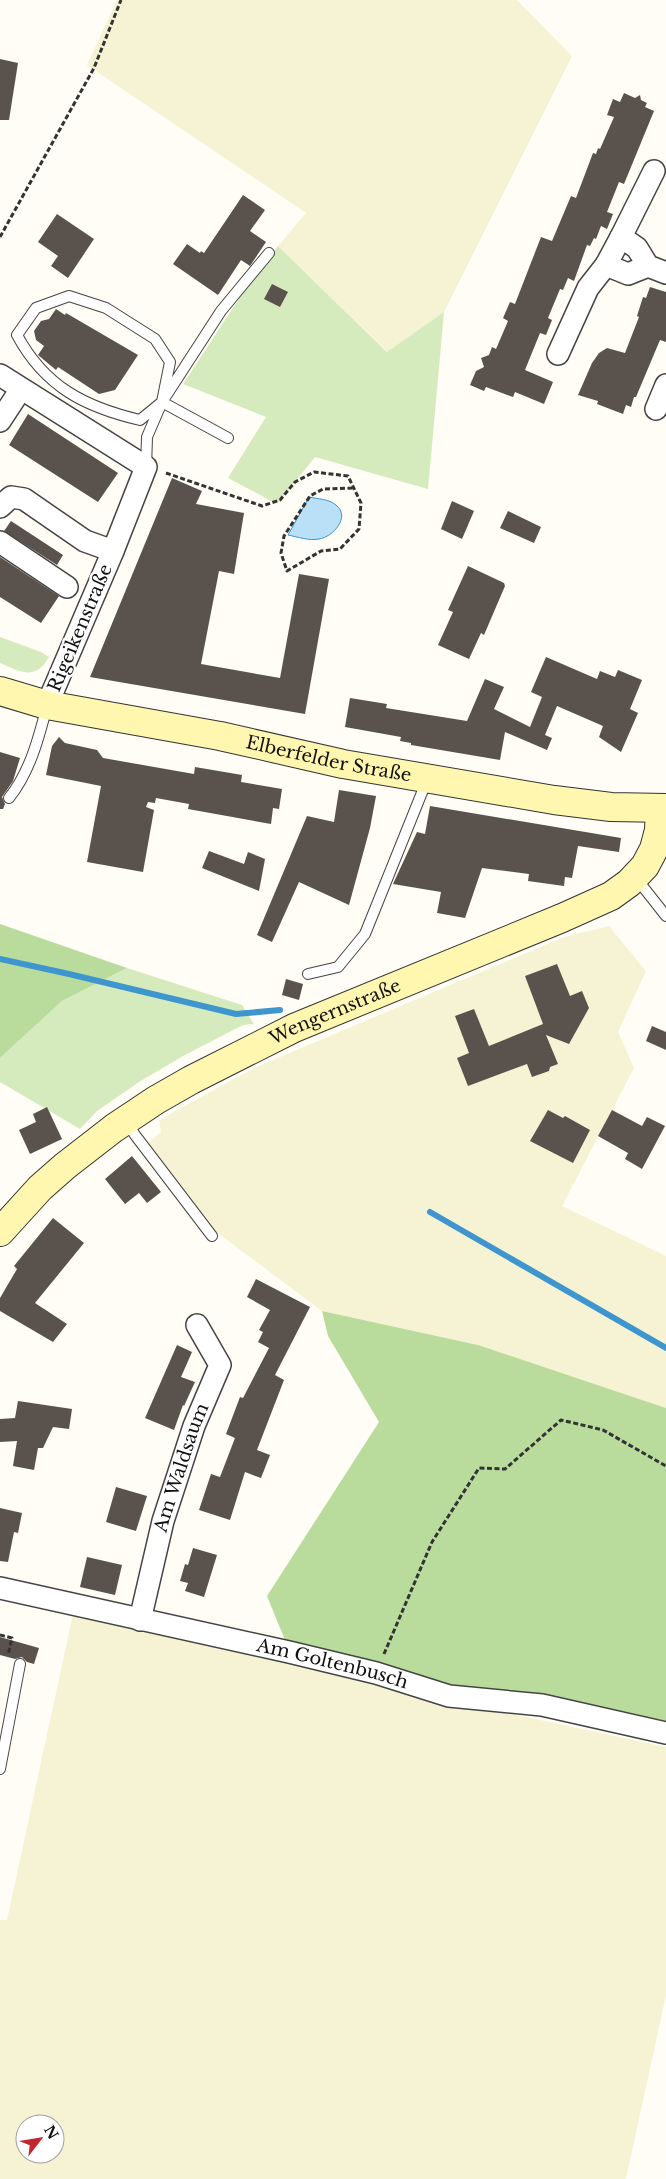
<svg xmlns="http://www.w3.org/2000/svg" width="666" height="2179" viewBox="0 0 666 2179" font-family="'Libre Baskerville',serif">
  <rect width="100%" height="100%" fill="#fffdf5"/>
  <path fill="#f6f3d4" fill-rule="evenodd" d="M117,0h400l55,56 -128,256 -56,40 -110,-106 28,-33 -219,-148z
    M609,926l37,45 -28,61 16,36 -72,138 104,50v152l-188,-63 -156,-34 -107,-80 -68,-87 14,-12 -2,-12 95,-52 310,-131z
    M73,1614l201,43 178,47 9,-1 205,44v248l-40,184h-626v-259h7zM25,2124h30v30h-30z"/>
  <path fill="#d5ebbd" d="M278,246l109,106 57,-40 -16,177 -113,-32 -38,47 -49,-26 38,-61 -83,-33 57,-87z
    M0,637l41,15 8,5c-14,24 -28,15 -49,6z
    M127,968l115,37 12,19 -11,1 -60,31 -44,26 -42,29 -17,18 -80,-47v-24l62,-57z"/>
  <path fill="#b9dc9c" d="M0,924l127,44 -65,33 -62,57z
    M322,1311l156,34 188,63v314l-203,-32 -174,-40 -22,-54 112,-174 -51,-86z"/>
  <path fill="#b9e0f7" stroke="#3f96cf" d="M309,497c9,2 20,2 27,8 15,12 -3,32 -17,34 -10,2 -21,-2 -31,-4z"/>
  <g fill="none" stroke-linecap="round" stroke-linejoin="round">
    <path stroke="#3f96cf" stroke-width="6" d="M0,959l69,15 167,40 44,-4
      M430,1212l236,136"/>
  </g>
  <path fill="#5a524d" d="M0,59l18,4 -9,57h-9z
    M624,93l11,5 5,-3 1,5 6,3 -2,4 9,4 -30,73 -5,-2 -12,30 6,2 -6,15 -6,-3 -5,13 -2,-1 -4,8 -3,-1 -13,36 -6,-3 -5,12 -3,-1 -12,29 4,2 -6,15 -6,-2 -15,37 28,12 -9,22 -29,-12 -2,5 -27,-10 -2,4 -14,-6 6,-14 8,-4 -3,-9 8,-3 3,-8 4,2 12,-28 -5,-3 7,-16 5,2 26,-67 11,4 19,-45 5,2 17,-45 3,1 2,-6 2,1 14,-32 -7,-2 6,-16 7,3z
    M243,195l22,15 -15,21 16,11 -16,24 -9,-6 -23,35 -45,-31 14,-20 13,9 1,-2 3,2z
    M57,214l37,25 -26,39 -17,-12 7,-10 -20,-14z
    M272,284l16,8 -8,15 -16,-8z
    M650,287l16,5v50l-6,-2 -24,57h-2l-3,10 -5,-2 -3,9 -26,-10 1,-3 -20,-6 14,-32 7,-10 8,-5 18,5 14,-36 -2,-1 6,-19 3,1z
    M56,309l9,6 1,-2 72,42 -23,35 -16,4 -41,-27 -2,3 -18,-15 6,-9 -8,-6 -2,-9 7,-10 8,-2z
    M28,414l90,59 -20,29 -89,-57z
    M172,478l30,13 -6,13 48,9 -10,61 -15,-3 -18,93 79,14 19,-104 30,5 -24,135 -215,-37z
    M452,501l22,10 -12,28 -21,-10z
    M508,511l33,16 -7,16 -34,-15z
    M11,521l52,34 -6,10 -53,-34z
    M0,557l59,39 -18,27 -41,-26z
    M468,566l36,17 1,3 -21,49 -3,-2 -12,26 -31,-14 15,-33 -5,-2z
    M546,657l51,22 3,-8 15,6 3,-7 24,10 -12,29 8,4 -17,39 -22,-15 4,-11 -46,-20 -12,29 7,3 -5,12 -42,-18 -5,28 -89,-15v-2l-11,-2 1,-4 -56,-10 5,-29 37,6 -1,4 81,13 18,-42 19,8 -10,22 36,18 12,-30 -11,-5z
    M59,737l6,6 32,7 6,8 91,16 1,-7 47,8 -1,7 41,7 -3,20 -6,-1 -2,16 -83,-15 1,-5 -33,-6 -1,5 -7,-1 -2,5 8,3 -11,62 -56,-10 14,-76 -55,-11 6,-29z
    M0,752l20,6 -7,23 -11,16 3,7 -2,5h-3z
    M339,790l37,6 -6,32 -21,77 -50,-23 -27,60 -15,-7 50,-119 27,6z
    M430,806l191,32 -2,14 -41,-6 -6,32 -7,-1 -1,9 -36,-5 1,-7 -47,-6 -17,50 -28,-5 4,-21 -48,-8 24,-52 8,2z
    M209,851l35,13 4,-12 17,7 -6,32 -57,-23z
    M557,964l13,32 12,-5 7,17 -20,36 -23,-9 12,29 -8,3 -1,4 -17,6 -5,-13 -59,22 -11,-28 12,-5 -14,-37 19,-7 15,37 54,-22 -18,-48z
    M286,979l17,5 -4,16 -17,-5z
    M652,1026l14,6v18l-20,-9z
    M47,1107l15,32 -32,15 -11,-24 17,-8 -3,-8z
    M548,1110l15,8 2,-2 25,14 -17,33 -43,-22z
    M612,1110l30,16 5,-9 18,9 -23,43 -17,-10 3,-6 -30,-17z
    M132,1156l29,36 -14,11 -8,-10 -14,11 -20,-25z
    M53,1218l31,25 -49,60 32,21 -14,18 -53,-31v-13l17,-29 -3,-3z
    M256,1279l54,28 -35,68 9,5 -27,70 13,5 -9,23 -16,-6 -15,48 -31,-10 12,-36 9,3 15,-39 -9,-4 14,-37 3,1 26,-50 -11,-6 5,-10 -4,-2 11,-20 -23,-13z
    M177,1345l15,7 -11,25 14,5 -11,24 -1,-1 -9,25 -29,-12z
    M18,1401l54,8 -3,20 -16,-2 -10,21h-5l-4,22 -21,-4 4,-25 -17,1v-23l15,-1z
    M116,1487l31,9 -11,35 -30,-9z
    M0,1508l22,5 -4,20 -4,-1 -6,30 -8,-1z
    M193,1548l24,7 -13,42 -19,-6 3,-8 -8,-2 5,-17 3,1z
    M87,1557l35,8 -7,30 -35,-8z
    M0,1637l39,11 -5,16 -7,-2 -5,-5 -7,2 -15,-4z"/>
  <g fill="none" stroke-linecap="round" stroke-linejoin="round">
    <defs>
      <path id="service" d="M162,402l66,36
        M146,467l1,-30 15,-35 8,-40 -15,-23 -49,-31 -37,-12 -33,12 -19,27c28,52 68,72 123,85l22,-18 59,-91 48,-58
        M9,798c21,-26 30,-61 38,-92
        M636,878l30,38
        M308,974l30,-7 27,-33 62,-154
        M126,1120l9,15 77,101
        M0,1769l20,-105"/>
      <g id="minor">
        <path d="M654,171l-33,66 16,11 11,18 18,7"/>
        <path d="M606,265l22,9 20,-8"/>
        <path d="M558,354l30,-66 18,-23 15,-28"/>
        <path d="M0,375l146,92 -33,84 -66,154"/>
        <path d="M656,409l10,-24"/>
        <path d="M0,421l21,-32"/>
        <path d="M0,507l11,-10 13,2 61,42 28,10"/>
        <path d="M0,542l67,45"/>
        <path id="s1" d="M0,1588l289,64 87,21 73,23 93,9 124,28"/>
        <path id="s2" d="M140,1620l23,-99 31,-95 26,-61 -23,-40"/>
      </g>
      <g id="secondary">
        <path id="s3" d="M0,691l47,14 173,31 123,28 211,36 57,7 55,1"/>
        <path id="s4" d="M0,1232l40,-44 25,-22 49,-38 42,-28 35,-20 103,-52 268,-110 49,-22 18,-13 16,-17 9,-17 5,-19 1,-22"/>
      </g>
    </defs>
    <use href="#service" stroke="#444" stroke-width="12"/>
    <use href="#minor" stroke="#444" stroke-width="24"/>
    <use href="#secondary" stroke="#333" stroke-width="30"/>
    <path stroke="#333" stroke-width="3" stroke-dasharray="5 2.5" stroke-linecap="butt" d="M0,237l94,-169 27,-68
      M166,473l96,33 18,-6 15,-18 19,-10 34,4 13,27 -2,26 -19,20 -19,2 -34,20 -6,-18 3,-17 26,-40 13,-7 31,-1
      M0,1635l12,3 -4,17
      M384,1654l48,-112 47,-74 26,1 56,-49 42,10 63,36"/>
    <use href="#service" stroke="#fff" stroke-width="10"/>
    <use href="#minor" stroke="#fff" stroke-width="21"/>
    <use href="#secondary" stroke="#fff6b0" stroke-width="28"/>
  </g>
  <g text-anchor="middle" stroke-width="5" stroke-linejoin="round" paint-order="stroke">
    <g font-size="18" fill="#111" stroke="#fff">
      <text transform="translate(80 628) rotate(-67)" y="6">Rigeikenstraße</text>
      <text dy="6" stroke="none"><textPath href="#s3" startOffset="336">Elberfelder Straße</textPath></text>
      <text dy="6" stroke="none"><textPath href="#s4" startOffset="405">Wengernstraße</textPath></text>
      <text dy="6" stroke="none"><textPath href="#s2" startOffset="158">Am Waldsaum</textPath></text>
      <text dy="6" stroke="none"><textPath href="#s1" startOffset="341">Am Goltenbusch</textPath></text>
    </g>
  </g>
  <g transform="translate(40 2139) rotate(59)"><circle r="24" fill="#ffffff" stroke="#a0a0a0"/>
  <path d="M0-4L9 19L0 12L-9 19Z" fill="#c4262e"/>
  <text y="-8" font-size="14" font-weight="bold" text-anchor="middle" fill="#111111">N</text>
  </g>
</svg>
